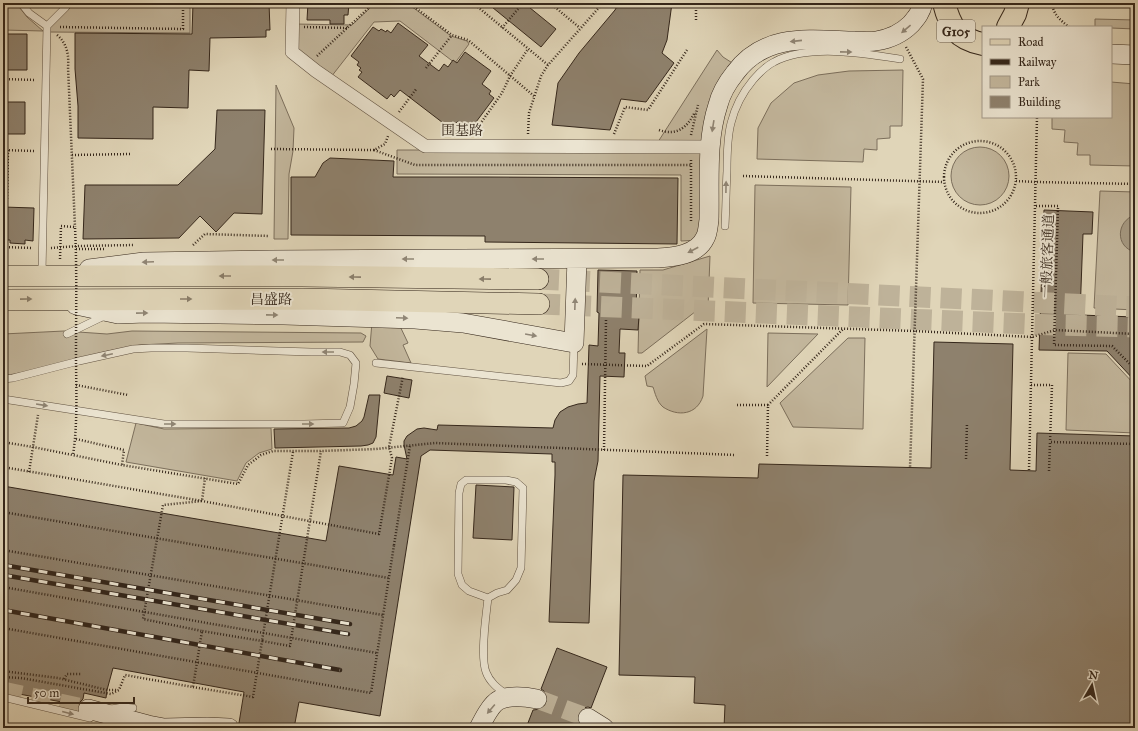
<svg xmlns="http://www.w3.org/2000/svg" width="1138" height="731" viewBox="0 0 1138 731" font-family="'IM FELL Great Primer','Noto Serif SC',serif">
  <rect width="100%" height="100%" fill="#e0d5b8"/>
  <filter id="stains"><feTurbulence type="fractalNoise" baseFrequency=".005" numOctaves="4"/><feColorMatrix values="0 0 0 0 .2 0 0 0 0 .09 0 0 0 0 .02 0 0 0 .5 -.17"/></filter>
  <radialGradient id="worn" r=".72"><stop offset=".6" stop-color="#630" stop-opacity="0"/><stop offset="1" stop-color="#630" stop-opacity=".3"/></radialGradient>
  <path fill="#c3b79d" stroke="#7c6f5c" d="M3,3h13l11,14 16,14 -40,-1z
    M73,3h117v30l-141,-1v-5l20,-18z
    M375,3h32l44,33 16,5 2,3 -14,19 -55,-42 -26,1 -43,55 -37,-26 1,-27 57,1z
    M1095,19l40,1v9l-24,-1v-1h-16z
    M717,50l6,7 14,9 -28,80 -53,-1z
    M903,70l-1,56h-12v12l-13,1v11l-13,-1 -1,13 -106,-3 1,-31 13,-25 23,-20 24,-8 31,-4z
    M1111,82l24,2v82l-45,-1v-10h-13l1,-12 -14,-1 1,-12 -13,-1v-12h59z
    M276,85l18,43 -1,23 -4,23 -1,65h-14z
    M951 176a29 29 0 1 1 58 0a29 29 0 1 1-58 0Z
    M397,150h310l-6,90 -20,1v-66l-284,-1z
    M755,185l96,2 -3,118 -95,-2z
    M1100,191l35,1v118l-41,-2z
    M710,256l-2,52h-8l-58,45h-4l2,-83h23z
    M372,322h26l10,21 -5,2 8,18 -33,-4 -8,-13z
    M707,329l-4,67c-6,19 -25,21 -40,11 -6,-5 -8,-14 -10,-20l-6,-1 -2,-10z
    M64,331l43,3 25,-3 229,2 5,3 -3,6 -185,1 -38,2 -32,6 -78,20 -27,5v-42z
    M768,333l50,1 -51,53z
    M848,338h17l-2,91 -70,-2 -13,-24z
    M1068,353l38,1 29,31v48l-69,-3z
    M136,423l28,6 107,-1 1,21 -13,4 -13,10 -9,18 -111,-19z"/>
  <path fill="#a69a83" stroke="#796c59" d="M1135,215v37c-20,-5 -19,-31 0,-37z"/>
  <path fill="#8e816d" stroke="#35271b" d="M193,3h76l1,27h-4v7l-56,1 -1,33 -20,-1 -1,38 -35,-1v32l-75,-1v-32l-3,-37v-36l117,1z
    M308,3h41l-1,12h-4v9h-14v-4h-23z
    M487,3h37l32,26 -15,18z
    M619,3h53l-5,37 -5,13 12,10 -28,39 -25,-3 -11,31 -58,-5 6,-42 21,-30 36,-43z
    M398,23l30,22 -9,11 20,15 5,-7 4,3 5,-7 4,3 8,-11 26,19 -9,13 9,7 -2,3 5,4 -21,28 -4,-3 -3,4 -8,-6 -7,8 -51,-39 -6,7 -3,-3 -4,5 -29,-22 4,-5 -3,-2 2,-2 -4,-3 2,-3 -8,-6 22,-29 6,4 2,-2 5,3 1,-2 4,3z
    M3,34h24v36h-24z
    M3,102h22v32h-22z
    M217,110h48l-3,104 -28,-1 -18,19 -16,-16 -21,22 -96,1 2,-54h93l37,-36z
    M330,158l64,3 -1,16h92l193,1 -1,66 -192,-2v-6l-194,-1v-58h24l8,-14z
    M3,207l31,1 -1,33 -8,-1v4l-15,-1v-3h-7z
    M1044,210l49,2 -1,22h-9l-3,81 55,2v64l-28,-30 -68,-1z
    M598,270l39,1 -1,45h3l-1,14 -18,-1 -1,24h6l-1,24 -24,-1 -2,85 -4,20 -5,142 -40,-1 6,-147v-13h-3v-8l-122,-4 -9,6 -41,260 -81,-14 -5,26h-54l-1,-5 5,-31 -131,-24 -6,22 -1,8 -22,-5 -1,6 -3,3 -2,3 -75,-14v-205l323,55 13,-75 54,9 3,-18 11,2 -3,-14v-4l3,-5 10,-7 7,-1 13,2 1,-5 115,3 2,-8 5,-8 8,-5 10,-3 9,-1 2,-58 9,1 1,-33 -2,-1z
    M934,342l79,2 -3,126 26,1 1,-38 98,3v292h-411l1,-23 -31,-2 1,-26 -76,-2 4,-200 135,3 1,-14 172,4z
    M387,376l25,4 -3,18 -25,-5z
    M369,395h11l-4,42 -3,6 -5,2 -7,1 -86,2 -1,-19 75,-1 7,-2 6,-5 2,-4z
    M476,485l38,2 -2,53 -39,-2z
    M557,648l50,19 -16,41 -3,-1 -5,1 -4,5 -2,5 1,5 5,5h-57l7,-18 8,-1 5,-3 2,-5 -1,-6 -3,-4 -3,-2z"/>
  <g fill="none" stroke-linecap="round" stroke-linejoin="round">
    <path stroke="#beb299" stroke-width="19" stroke-dasharray="19 10" stroke-linecap="butt" d="M3,691l85,18
      M537,699l51,19"/>
    <path stroke="#beb299" stroke-width="21" stroke-dasharray="21 10" stroke-linecap="butt" d="M538,279l597,28
      M539,304l515,21 81,2"/>
    <defs>
      <path id="lane" d="M21,3l8,10 18,13
        M725,226c1,-18 1,-37 2,-55 0,-16 0,-33 4,-48 4,-16 12,-31 22,-43 6,-7 13,-14 21,-18 34,-18 88,-9 126,-3
        M42,273l5,-247 18,-18 4,-5
        M67,334l33,-16 5,-2
        M376,363l185,20 8,-2 4,-6 1,-32
        M3,379l10,-1 66,-17 54,-12 18,-1h36l124,4h29l10,3 6,8 -2,21 -4,23 -7,16 -39,1h-140l-161,-25
        M466,480h40l10,2 7,6 -2,80 -5,12 -9,10 -10,3 -9,5 -19,-7 -7,-6 -4,-11 1,-81 2,-9z
        M488,598c-2,18 -8,58 -2,74 4,11 13,17 21,23
        M3,697l87,21
        M111,709l12,-2 10,1"/>
      <path id="street" d="M293,3l-1,49 24,19 109,75 285,1"/>
      <path id="secondary" d="M1111,54l24,1
        M89,269l55,-7 125,-2 389,-2c16,-1 39,-3 47,-20 3,-5 3,-12 4,-18 1,-38 -3,-79 9,-115 3,-12 9,-22 17,-32 30,-41 76,-33 120,-32 7,0 15,1 21,0 13,-2 26,-8 35,-17 6,-7 10,-12 12,-21
        M76,305l42,9 28,-1 138,2 131,4 48,4 111,20 3,-84
        M88,709l60,16 16,3 43,-1 22,1
        M588,718l16,10
        M479,728c4,-8 12,-24 20,-28 11,-5 28,-3 38,-1"/>
      <path id="primary" d="M3,276h299l236,3
        M3,300l300,-1 236,5"/>
      <path id="highway" d="M944,3c6,24 13,36 39,41
        M1008,27l7,-13 3,-11"/>
    </defs>
    <use href="#lane" stroke="#605242" stroke-width="8"/>
    <use href="#street" stroke="#605242" stroke-width="14"/>
    <use href="#secondary" stroke="#35271b" stroke-width="20"/>
    <use href="#primary" stroke="#35271b" stroke-width="22"/>
    <use href="#highway" stroke="#35271b" stroke-width="24"/>
    <path stroke="#35271b" stroke-width="2.5" stroke-dasharray="1 2" stroke-linecap="butt" d="M409,3l43,32 16,5 66,56
      M473,3l75,62
      M550,3l30,25
      M1052,3c1,11 8,17 17,24
      M696,20v-17
      M60,27l123,2v-26
      M304,27l43,1
      M502,28l21,-25
      M57,35c10,8 12,20 11,32l7,160
      M906,47l17,32 -13,389
      M317,56l57,-53
      M426,68l26,-33
      M3,79l33,1
      M399,112l18,-24
      M659,130c18,6 28,-2 36,-18
      M473,134l29,-41 8,-17 18,-27
      M528,134l1,-21 12,-37 7,-11 55,-62
      M614,134l11,-27 23,3 39,-60
      M691,135l7,-30
      M944 177a36 36 0 1 1 72 0a36 36 0 1 1-72 0Z
      M271,149l103,1 11,-6 3,-8
      M3,150l31,1
      M374,150l41,15h276
      M72,155l59,-1
      M691,160v61
      M743,176l201,6
      M1016,181l20,1 99,2
      M7,199l1,-49
      M1036,206h22l-4,139 58,1 23,23
      M193,245l12,-11 64,2
      M3,247l29,1
      M51,248l27,-2 56,-1
      M76,249h29
      M60,259l1,-33
      M582,364l65,2 57,-42 210,7 118,6 23,-7 80,4
      M76,385l52,10
      M1031,385h21l-2,57
      M737,405h31
      M76,439l48,11 -2,15 116,19 10,-19 13,-10 12,-4h48l55,-2 59,-6 301,12
      M3,442l30,5 89,18
      M604,450l2,-130
      M293,452l-31,189 28,5 31,-195
      M767,456l1,-51 75,-76
      M966,459l1,-36
      M3,467l199,34 177,33 13,-76 -3,-11 14,-71
      M1029,470l8,-353
      M1049,471l1,-29 85,2
      M29,472l9,-57
      M394,545l16,-99
      M3,671l55,7 49,12h11
      M3,677l18,1 90,16 8,-4 6,-15 68,12 9,-56 -59,-12 20,-114 39,-4 3,-23
      M64,679l3,-5h14
      M193,687l60,10 9,-56 -60,-10"/>
    <use href="#lane" stroke="#ebe4d1" stroke-width="7"/>
    <use href="#street" stroke="#ebe4d1" stroke-width="13"/>
    <use href="#secondary" stroke="#ebe4d1" stroke-width="19"/>
    <use href="#primary" stroke="#e0d5b8" stroke-width="21"/>
    <use href="#highway" stroke="#e0d5b8" stroke-width="22"/>
    <defs>
      <path id="rail" d="M3,565l347,59
        M3,575l345,59
        M3,610l337,60"/>
    </defs>
    <use href="#rail" stroke="#35271b" stroke-width="4.5"/>
    <use href="#rail" stroke="#ebe4d1" stroke-width="3" stroke-dasharray="9" stroke-linecap="butt"/>
    <path stroke="#35271b" stroke-width="2.5" stroke-dasharray="1 2" stroke-linecap="butt" d="M61,226l14,1c2,42 1,85 1,127 0,34 2,68 -3,101
      M3,512l386,66
      M3,550l380,65
      M3,587l374,66
      M3,628l368,65 23,-148"/>
  </g>
  <defs><path id="oneway-solid" d="M-6-.8H1V-3.2L6.5 0L1 3.2V.8H-6Z"/></defs>
  <g fill="#908676">
    <use href="#oneway-solid" transform="translate(906 29) rotate(140)"/>
    <use href="#oneway-solid" transform="translate(796 41) rotate(174)"/>
    <use href="#oneway-solid" transform="translate(846 52) rotate(1)"/>
    <use href="#oneway-solid" transform="translate(713 126) rotate(99)"/>
    <use href="#oneway-solid" transform="translate(726 187) rotate(-89)"/>
    <use href="#oneway-solid" transform="translate(693 250) rotate(152)"/>
    <use href="#oneway-solid" transform="translate(408 259) rotate(180)"/>
    <use href="#oneway-solid" transform="translate(538 259) rotate(180)"/>
    <use href="#oneway-solid" transform="translate(278 260) rotate(180)"/>
    <use href="#oneway-solid" transform="translate(148 262) rotate(178)"/>
    <use href="#oneway-solid" transform="translate(575 304) rotate(-88)"/>
    <use href="#oneway-solid" transform="translate(142 313) rotate(-1)"/>
    <use href="#oneway-solid" transform="translate(272 315) rotate(1)"/>
    <use href="#oneway-solid" transform="translate(402 318) rotate(2)"/>
    <use href="#oneway-solid" transform="translate(531 335) rotate(10)"/>
    <use href="#oneway-solid" transform="translate(328 352) rotate(180)"/>
    <use href="#oneway-solid" transform="translate(107 355) rotate(168)"/>
    <use href="#oneway-solid" transform="translate(42 405) rotate(9)"/>
    <use href="#oneway-solid" transform="translate(170 424)"/>
    <use href="#oneway-solid" transform="translate(308 424)"/>
    <use href="#oneway-solid" transform="translate(491 709) rotate(130)"/>
    <use href="#oneway-solid" transform="translate(68 713) rotate(14)"/>
  </g>
  <g fill="#8a7e6a">
    <use href="#oneway-solid" transform="translate(225 276) rotate(-180)"/>
    <use href="#oneway-solid" transform="translate(355 277) rotate(-179)"/>
    <use href="#oneway-solid" transform="translate(485 279) rotate(-179)"/>
    <use href="#oneway-solid" transform="translate(26 299) rotate(-1)"/>
    <use href="#oneway-solid" transform="translate(186 299)"/>
  </g>
  <g text-anchor="middle" stroke-width="4" stroke-linejoin="round" paint-order="stroke">
    <rect fill="#ebe4d1" stroke="#6c6052" stroke-width="1" x="937" y="20" width="38" height="22" rx="3"/>
    <g font-size="13" font-weight="bold" fill="#35271b">
      <text x="956" y="36">G105</text>
    </g>
    <g font-size="14" fill="#35271b" stroke="#ebe4d1">
      <text x="462" y="135">围基路</text>
      <text transform="translate(1047 256) rotate(-88)" y="5">一般旅客通道</text>
      <text x="271" y="304">昌盛路</text>
    </g>
  </g>
  <rect width="1138" height="731" fill="none" stroke="#e0d5b8" stroke-width="16"/>
  <rect x="4" y="4" width="1130" height="723" fill="none" stroke="#35271b" stroke-width="2"/>
  <rect x="8" y="8" width="1122" height="715" fill="none" stroke="#35271b"/>
  <rect x="982" y="26" width="130" height="92" fill="#ebe4d1" stroke="#a29888"/>
  <rect x="990" y="39" width="20" height="6" fill="#e0d5b8" stroke="#a29888"/>
  <text x="1018" y="46" font-size="12" fill="#35271b">Road</text>
  <rect x="990" y="59" width="20" height="6" fill="#35271b" stroke="#a29888"/>
  <text x="1018" y="66" font-size="12" fill="#35271b">Railway</text>
  <rect x="990" y="76" width="20" height="12" fill="#c3b79d" stroke="#a29888"/>
  <text x="1018" y="86" font-size="12" fill="#35271b">Park</text>
  <rect x="990" y="96" width="20" height="12" fill="#8e816d" stroke="#a29888"/>
  <text x="1018" y="106" font-size="12" fill="#35271b">Building</text>
  <g transform="translate(1092 685) rotate(9)" stroke="#ebe4d1" stroke-width="3" paint-order="stroke">
  <path d="M0-3L7 15L0 10L-7 15Z" fill="#35271b"/>
  <text y="-6" font-size="11" font-weight="bold" text-anchor="middle" fill="#35271b">N</text>
  </g>
  <path d="M28 697v6h106v-6" fill="none" stroke="#35271b" stroke-width="2"/>
  <text x="34" y="697" font-size="12" fill="#35271b" stroke="#ebe4d1" stroke-width="3" paint-order="stroke">50 m</text>
  <rect width="100%" height="100%" filter="url(#stains)"/>
  <rect width="100%" height="100%" fill="url(#worn)"/>
</svg>
